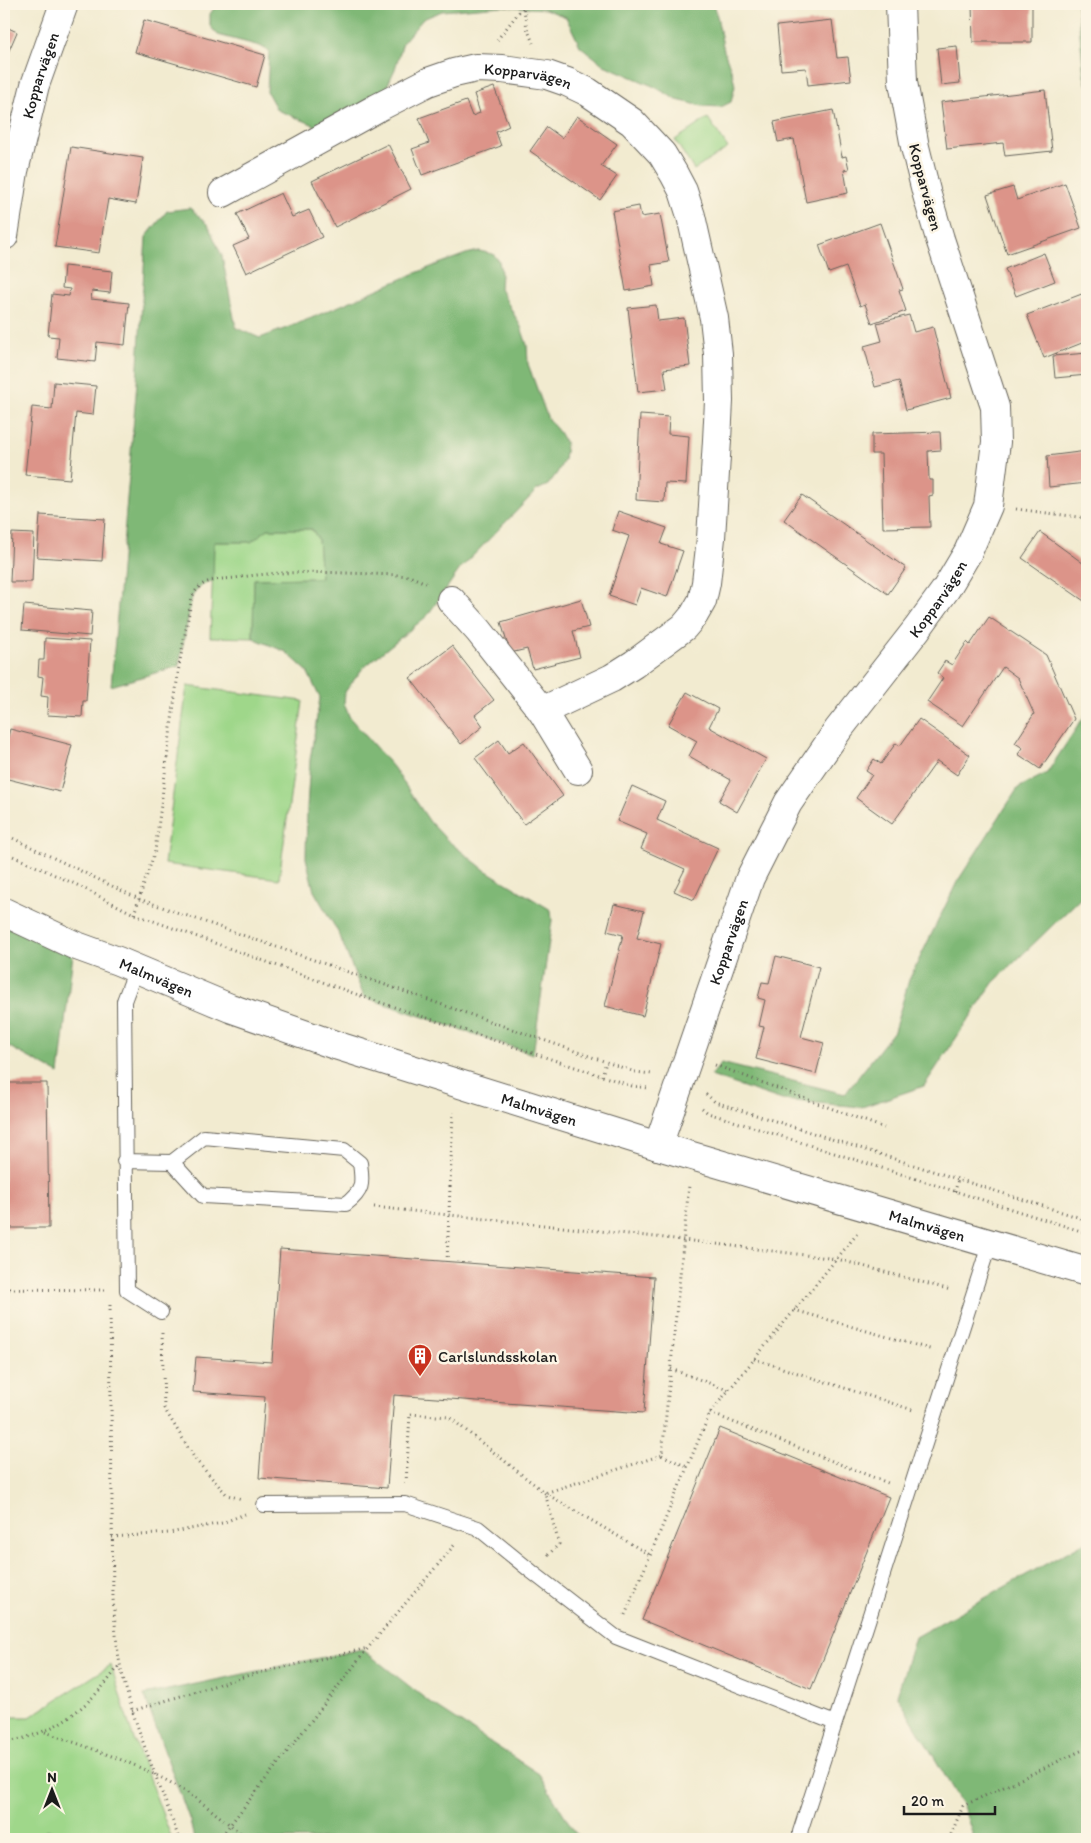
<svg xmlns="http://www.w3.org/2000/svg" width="1091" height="1843" viewBox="0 0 1091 1843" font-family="Itim,sans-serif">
  <rect width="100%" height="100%" fill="#fcf5e5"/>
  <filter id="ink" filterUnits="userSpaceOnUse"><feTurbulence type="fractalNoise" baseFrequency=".02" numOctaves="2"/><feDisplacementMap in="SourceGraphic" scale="10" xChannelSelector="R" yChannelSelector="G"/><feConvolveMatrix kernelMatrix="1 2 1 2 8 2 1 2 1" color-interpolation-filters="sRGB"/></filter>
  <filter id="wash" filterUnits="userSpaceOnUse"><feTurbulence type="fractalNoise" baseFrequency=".0096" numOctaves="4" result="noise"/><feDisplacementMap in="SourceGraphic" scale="20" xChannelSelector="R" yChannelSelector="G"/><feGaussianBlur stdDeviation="1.12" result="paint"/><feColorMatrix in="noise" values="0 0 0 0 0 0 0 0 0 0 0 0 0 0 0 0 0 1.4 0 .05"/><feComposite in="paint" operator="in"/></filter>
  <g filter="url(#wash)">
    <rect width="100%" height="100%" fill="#f2ebd0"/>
    <path fill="#9fd78a" stroke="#5e7a53" d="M708,118l20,30 -34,22 -19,-30z
      M268,529h43l7,9 3,40 -67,1 -1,59 -43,-1 4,-95h37z
      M187,686l116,15 -24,178 -115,-15z
      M111,1665l20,66 41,108h-101l-25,-10 -1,10h-41v-122h26z"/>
    <path fill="#7fb876" stroke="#4e6a49" d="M217,4h496l4,12 7,35 8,21 3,14 -4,16 -10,5 -19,-1 -25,-6 -22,-13 -51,-22 -24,-19 -14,-29 -21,-8 -44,-3 -59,5 -19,8 -20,23 -8,27 -18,39 -53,30 -12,-14 -35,-14 -10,-18 2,-41 -9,-5 -42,-11 -8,-9v-12z
      M1077,4h10v82l-3,-10z
      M190,208l18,17 14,31 14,72 24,10c70,-25 136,-60 206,-84l13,-3 14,3 6,7 2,12 -1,16 21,38 6,18 1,19 20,55 11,13 7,12 -2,16 -7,13 -9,12 -11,5 -77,79 -33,47 -64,52 -18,24 -1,12 6,14 43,49 37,55 17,18 38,30 66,40 1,10 -19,134 -169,-57 -25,-63 -25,-43 -8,-33 1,-50 3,-48 10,-62 -13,-27 -21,-19 -33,-14 1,-59 67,-1 -3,-39 -6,-10h-44l-17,13h-37l-1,39c-11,3 -16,7 -21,16l-13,69 -68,20 26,-304 9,-145 21,-26z
      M1087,712v180l-94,91 -69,103 -62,21 -80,-7 -71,-24 10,-13 124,31 49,-63 15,-51 48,-98 61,-94 29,-15z
      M4,912l70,33 -15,129 -55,-30z
      M1087,1541v298h-113l-11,-33 -66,-111 18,-58z
      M362,1649l70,55 107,70 40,65h-385l-4,-18 -46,-126z"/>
    <g id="blocks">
      <path fill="#dc9489" d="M972,4h60v38h-59z
        M144,20l121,35 -9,32 -121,-35z
        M832,20l5,38 11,-1 3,23 -43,5 -2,-17 -25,2 -4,-44z
        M4,26l13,6 -13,30z
        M957,46l3,37 -19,2 -4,-37z
        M494,87l15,39 -13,6 5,14 -79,29 -10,-26 17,-6 -10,-25 47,-17 6,15 8,-3 -6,-19z
        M1045,90l7,61 -47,5 -2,-13 -56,6 -6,-47z
        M833,110l9,47 4,-1 3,13 -5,1 4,23 -42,9 -12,-63 -16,3 -4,-20z
        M577,116l40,28 -16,22 16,10 -17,24 -70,-49 17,-24 15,11z
        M388,144l23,45 -76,38 -23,-46z
        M71,147l72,11 -7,46 -28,-5 -9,54 -44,-6z
        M1065,183l16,45 -74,26 -20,-59 26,-8 4,13z
        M281,193l11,24 17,-7 13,27 -76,36 -13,-27 16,-7 -12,-25z
        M639,206l2,11 19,-3 9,48 -18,3 3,21 -28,5 -14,-80z
        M880,223l23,66 -4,1 7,21 -34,12 -7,-19 -5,2 -14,-39 -17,6 -10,-28z
        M1044,253l11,28 -39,15 -11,-27z
        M64,266l48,5 -2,22 -18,-2 -1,8 38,4 -4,42 -28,-3 -2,20 -38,-4 2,-21 -11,-1 4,-42 17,2 1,-7 -8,-1z
        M1087,292v49l-43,17 -17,-43z
        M656,305l2,16 26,-3 6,48 -26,3 3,20 -29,3 -10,-84z
        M909,315l5,17 19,-5 18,71 -45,12 -7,-29 -24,6 -11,-41 18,-5 -5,-18z
        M1087,353v22l-32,3 -2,-22z
        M54,382l42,4 -3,29 -17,-2 -6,66 -45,-4 7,-68 20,2z
        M640,415l29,2 -1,17 21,2 -3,48 -21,-1 -1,19 -28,-2z
        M940,432l1,18 -13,1 1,29h4v15l-4,1 1,31 -47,1 -2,-74h-9v-20z
        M1087,451v32l-38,4 -2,-31z
        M802,495l104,73 -18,26 -104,-74z
        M618,511l49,17 -6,16 22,7 -16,46 -26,-9 -6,17 -26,-9 20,-60 -17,-6z
        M40,515l65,4 -3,42 -65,-4z
        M1040,532l47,34v37l-65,-45z
        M12,533l22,1 -2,48h-22z
        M581,599l8,28 -16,4 7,26 -47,12 -6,-20 -17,4 -9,-31z
        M24,605l68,6 -2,25 -68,-6z
        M989,617l57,38 28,64 -34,50 -22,-15 5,-6 -8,-5 19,-29 -16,-36 -15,-11 -40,59 -36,-24 16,-24 -6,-5 8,-12 7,4 15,-23 3,3z
        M45,638l45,3 -4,60h-3l-1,16 -35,-2 1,-18 -7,-1 2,-19 -5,-1 1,-16h5z
        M452,646l42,54 -19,15 8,11 -22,18 -51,-66z
        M687,692l31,17 -9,18 57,32 -29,53 -18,-11 12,-21 -42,-24 8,-15 -29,-16z
        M919,719l51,36 -13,20 -20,-14 -45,63 -36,-26 16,-23 -6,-4 8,-12 7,5 15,-21 4,3z
        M10,729l62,16 -12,47 -56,-14v-42l4,1z
        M499,740l9,13 16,-11 39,54 -39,28 -49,-66z
        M632,786l33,15 -8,19 61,28 -24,52 -20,-9 11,-22 -44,-20 6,-15 -30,-13z
        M614,904l30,7 -7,27 24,6 -18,72 -38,-10 18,-71 -16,-4z
        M776,956l43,11 -18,70 23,6 -8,31 -60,-15 8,-32 -5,-1 6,-26 -7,-2 4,-16 7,1z
        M4,1083h43l2,145h-45z
        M280,1249l374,28 -10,136 -250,-18 -7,93 -128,-10 6,-81 -72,-5 3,-35 76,5z
        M720,1428l169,69 -78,192 -169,-69z"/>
    </g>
  </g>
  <g filter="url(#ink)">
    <use href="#blocks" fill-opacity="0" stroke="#67645b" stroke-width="1"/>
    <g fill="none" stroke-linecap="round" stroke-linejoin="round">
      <defs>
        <path id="service" d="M136,969l-12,32 3,289 34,22
          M124,1161l48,1 32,-25 140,13 16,13c3,21 3,28 -14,41l-143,-8 -31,-34
          M264,1505l141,-1 73,24 54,44 84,65 219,86
          M802,1839l-2,-7 190,-590"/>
        <g id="minor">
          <path id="s1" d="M223,193l154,-85 51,-26 26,-9 22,-5 26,1 45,6 20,7 21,10 44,30 30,32 12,20 9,17 8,25 23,102 4,36 1,47 -2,39 -6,98 -5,45 -4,18 -8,14 -10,12 -50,37 -22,14 -70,33 -63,-80 -28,-31"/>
          <path id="s2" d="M4,236l10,-65 21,-86 29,-81"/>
          <path d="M542,711l36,59"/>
          <path id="s3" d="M4,912l70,33 44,16 112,47 105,37 323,101 429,126"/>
          <path id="s4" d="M658,1146l92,-268 38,-75 50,-73 79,-101 29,-40 22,-37 20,-46 8,-64 -1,-35 -55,-168 -13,-44 -12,-48 -12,-65 -3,-78"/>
        </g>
      </defs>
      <use href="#service" stroke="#67645b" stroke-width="16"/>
      <use href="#minor" stroke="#67645b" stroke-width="30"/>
      <path stroke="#67645b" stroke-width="3" stroke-dasharray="1 4" stroke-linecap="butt" d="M523,4l4,24 6,15
        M497,40l26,-33
        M1016,509l71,9
        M4,834l135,65 496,173 17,2
        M4,852l71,32 59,30 230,83 238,79 30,10 16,2
        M134,914l21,-63 24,-185 13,-69c3,-6 6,-10 13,-14 9,-4 20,-4 30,-5 53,-9 108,-5 162,-3l12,1 17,7
        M715,1065l169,63
        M602,1076l4,-14
        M706,1094l9,8 372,118
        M702,1108l6,5 379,120
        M955,1192l3,-13
        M374,1207l310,33 153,19 114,31
        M447,1262l6,-150
        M4,1289l102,1
        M110,1305l3,294c2,22 3,44 7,65 13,61 39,117 59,175
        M794,1310l139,40
        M162,1333l2,75 31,51 32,36 15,4
        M754,1359l159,51
        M671,1369l57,21
        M710,1413l178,70
        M662,1455l25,12
        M406,1483l4,-69 39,3 96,76 105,62
        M112,1537l57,-4 53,-10 23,-9
        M548,1555l11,-11 -14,-51 117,-38 27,-270
        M625,1615l85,-202 147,-179
        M132,1711l114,-35 122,-28
        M45,1732c42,15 97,33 135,56 24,15 46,34 68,51
        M4,1742c50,-6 89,-38 116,-78
        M219,1839l149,-191 88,-105
        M949,1839l14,-33 124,-58"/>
      <use href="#service" stroke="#fff" stroke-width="14"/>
      <use href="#minor" stroke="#fff" stroke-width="28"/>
    </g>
  </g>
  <defs>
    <symbol id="building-pin" viewBox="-11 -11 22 30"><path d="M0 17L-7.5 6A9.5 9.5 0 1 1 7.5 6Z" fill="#c8321e" stroke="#fcf5e5"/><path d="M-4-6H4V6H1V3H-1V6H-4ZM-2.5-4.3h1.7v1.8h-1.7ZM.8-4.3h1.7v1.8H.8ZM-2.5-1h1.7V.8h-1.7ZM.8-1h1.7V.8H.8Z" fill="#fff"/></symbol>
  </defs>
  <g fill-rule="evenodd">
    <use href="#building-pin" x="406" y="1342" width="28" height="38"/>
  </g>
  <g text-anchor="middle" stroke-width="5" stroke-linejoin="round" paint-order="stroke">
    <g font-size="16" fill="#1c1c1c" stroke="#fcf5e5">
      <text dy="6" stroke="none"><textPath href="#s2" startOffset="165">Kopparvägen</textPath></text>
      <text dy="6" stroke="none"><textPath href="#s1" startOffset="336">Kopparvägen</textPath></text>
      <text transform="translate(926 187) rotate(75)" y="6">Kopparvägen</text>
      <text dy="6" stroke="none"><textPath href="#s4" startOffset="621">Kopparvägen</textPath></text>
      <text dy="6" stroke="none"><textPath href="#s4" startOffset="216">Kopparvägen</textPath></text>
      <text dy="6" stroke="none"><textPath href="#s3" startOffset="166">Malmvägen</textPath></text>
      <text dy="6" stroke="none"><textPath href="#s3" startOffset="571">Malmvägen</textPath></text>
      <text dy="6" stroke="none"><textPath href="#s3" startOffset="976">Malmvägen</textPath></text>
    </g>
    <g font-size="16" fill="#1c1c1c" stroke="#fcf5e5" text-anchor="start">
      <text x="438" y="1362">Carlslundsskolan</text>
    </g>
  </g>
  <rect width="1091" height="1843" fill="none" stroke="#fcf5e5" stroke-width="20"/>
  <g transform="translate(52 1790)" stroke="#fcf5e5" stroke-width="4" paint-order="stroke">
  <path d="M0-4L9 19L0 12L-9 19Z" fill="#1c1c1c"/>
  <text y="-8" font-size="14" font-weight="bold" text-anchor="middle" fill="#1c1c1c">N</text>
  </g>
  <path d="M904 1806v8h91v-8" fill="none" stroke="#1c1c1c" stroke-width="2.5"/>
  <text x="911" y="1806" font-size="15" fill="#1c1c1c" stroke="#fcf5e5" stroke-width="4" paint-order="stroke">20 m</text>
</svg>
